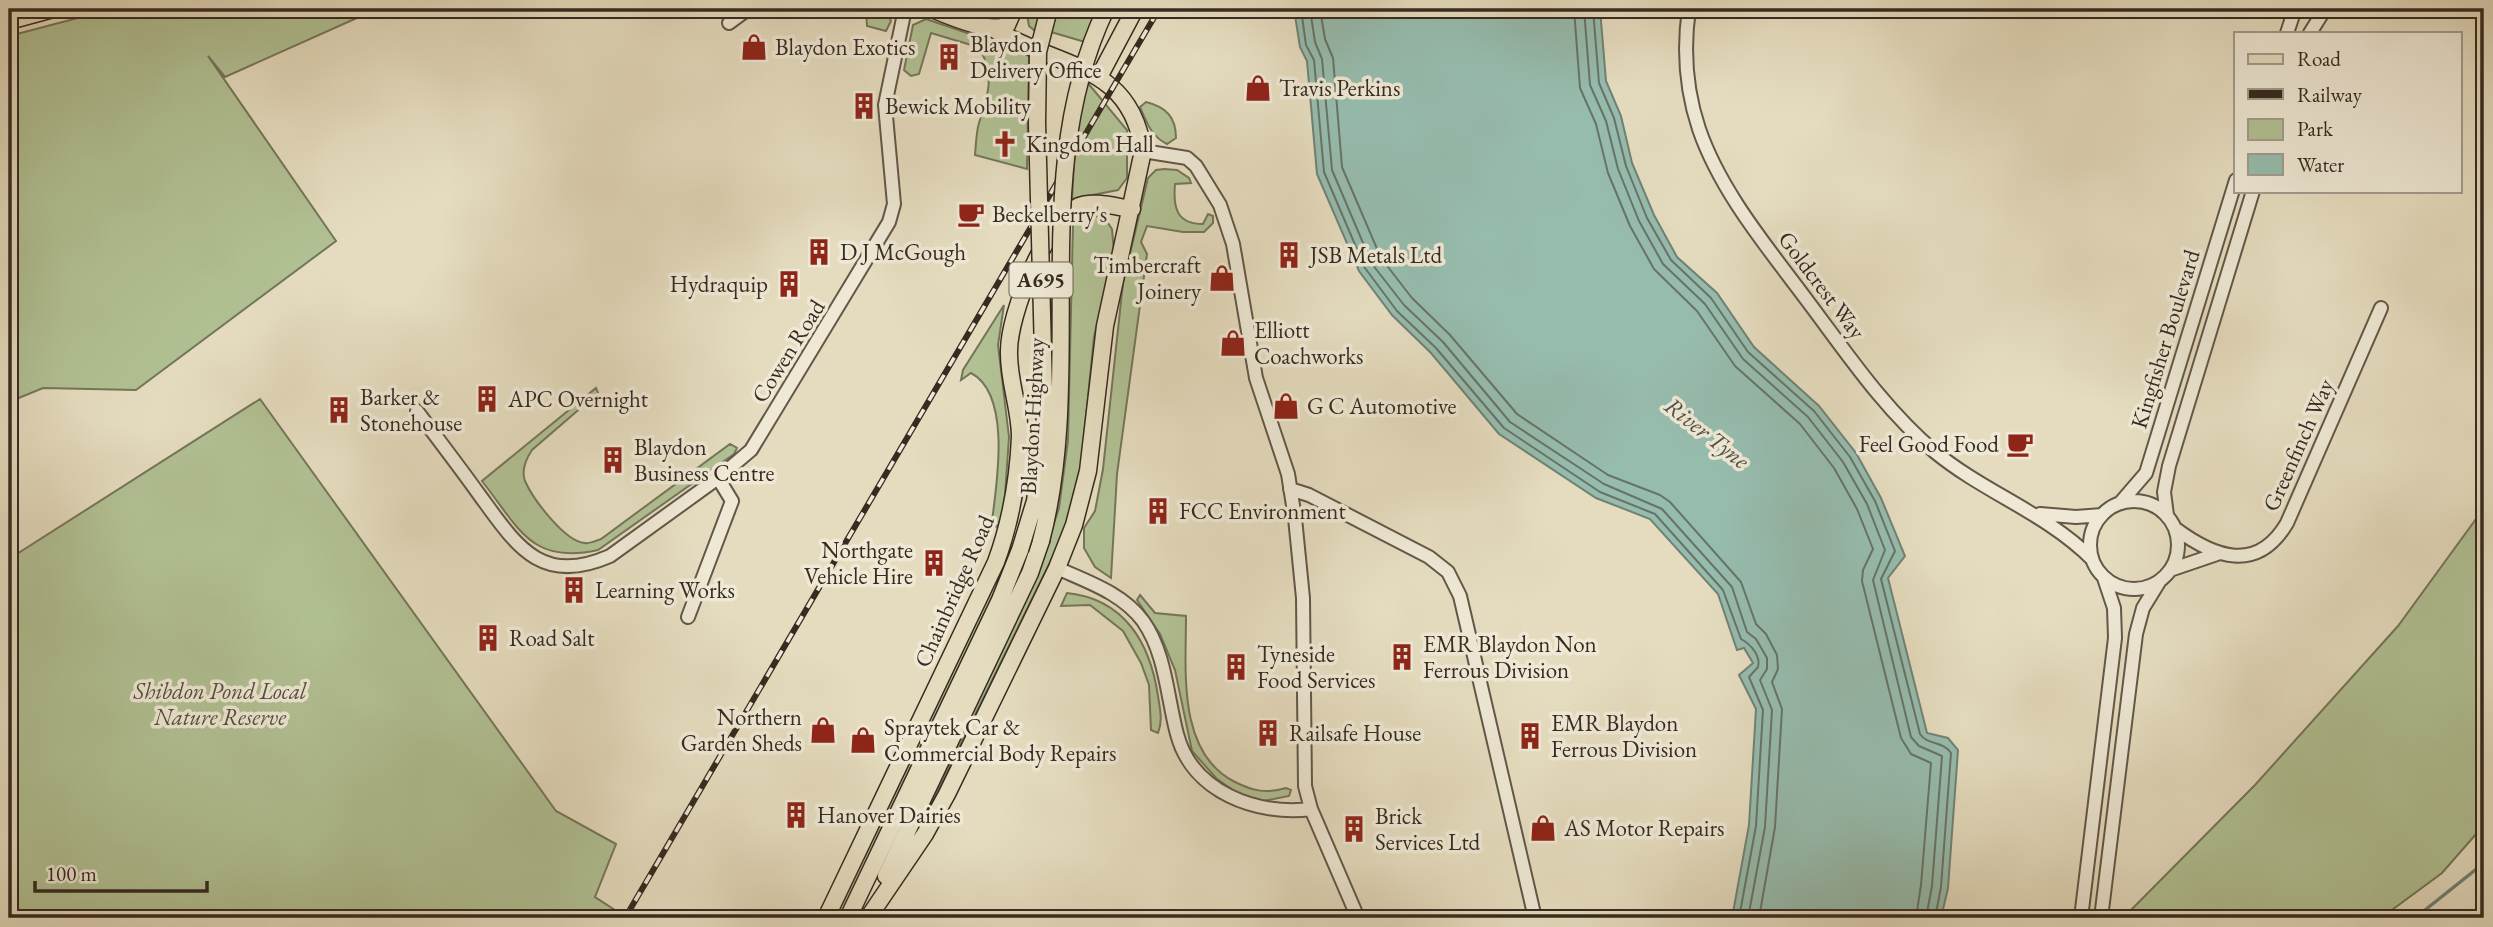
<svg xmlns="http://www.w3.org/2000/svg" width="2493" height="927" viewBox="0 0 2493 927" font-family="'EB Garamond',serif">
  <rect width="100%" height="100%" fill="#e5dcbf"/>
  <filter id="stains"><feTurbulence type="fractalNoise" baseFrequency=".00286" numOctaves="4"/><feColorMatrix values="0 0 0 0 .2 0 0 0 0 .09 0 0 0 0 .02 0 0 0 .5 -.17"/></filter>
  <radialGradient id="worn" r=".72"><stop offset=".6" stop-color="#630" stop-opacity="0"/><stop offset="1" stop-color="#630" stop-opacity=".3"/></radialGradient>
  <path fill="#b1c194" stroke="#74765a" stroke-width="2" d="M112,9h94l53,9h30l24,-9h64l-152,68 -17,-21 128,185 -200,149 -93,-2 -34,14v-366z
    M866,9l20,2 5,10 -5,10 -19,-5z
    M1026,9h15l-6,22 -6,-5z
    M1058,9h39l-12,33 -34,-10z
    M926,19l56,19 -4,9 -47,-14 -12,41 -8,2 -7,-6 9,-45z
    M983,40l46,15 -2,114 -52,-14c1,-10 1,-22 4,-32 9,-26 16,-49 1,-73z
    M1087,82l40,48v48l-9,12 -46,9 4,-68z
    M1146,102c20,5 30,15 30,36l-9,6c-16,-8 -20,-21 -27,-37z
    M1164,169l13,1 12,8 2,5 -16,1c-2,23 1,40 28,40l5,-10 5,2v7l-9,9h-21l-36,-6 -6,16 6,12 -30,220 -6,104 -16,-11 -11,-19v-20l11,-17 8,-42 20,-186 25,-105 8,-8z
    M1096,216l10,4 6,9 2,23 -20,85 -13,130 -18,69 -153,311 -10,12 139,-290 20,-61 9,-68 5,-216 10,-7z
    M1004,305l-6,40 11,92 -5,72 -6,17 -7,2c5,-39 22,-133 -20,-155l-10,7 2,-10z
    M596,388l2,5 -66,57c-6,9 -11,20 -7,31 8,18 40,61 60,62 4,1 11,-2 16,-4l129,-95 7,4 -3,6 -136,96c-67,15 -79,-22 -116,-69z
    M260,399l296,412 60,33 -21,53 20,13 -5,8h-601v-359z
    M2484,508v317l-42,48 -61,45h-258l132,-133 143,-159z
    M1006,555l5,2 -149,315 -23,46h-6z
    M1067,593c57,6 83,49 91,103 2,13 5,25 0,37l-7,-3 -2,-45 -8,-22 -18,-32 -33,-26 -29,1z
    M1140,595l15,18 31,3c0,55 -9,137 49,166 18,9 31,12 51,6l5,2 -2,6 -26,5 -25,-7 -22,-16 -24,-27 -17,-81 -15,-36 -23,-34z"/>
  <path fill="#96bcae" stroke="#708275" stroke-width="2" d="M1294,9h306l6,72 15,35 11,47 22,52 23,42 40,36 37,54 65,59 37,47 25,45 24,58 -17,22 39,155 21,5 10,12 -10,138 -7,30h-209l17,-93 7,-116 -17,-34 14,-12 -9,-15 -7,2 -19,-56 -68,-75 -54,-21 -97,-64 -68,-81 -39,-38 -33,-44 -42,-97 -10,-113 -7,-14z"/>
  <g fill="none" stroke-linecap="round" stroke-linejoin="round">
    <path stroke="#667467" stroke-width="2" d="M1301,9l5,36 8,15 10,112 41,96 32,43 39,37 68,80 96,64 55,22 68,76 18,49c9,5 20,16 17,28l-9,10 14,33 -7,116 -17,92
      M1310,9l5,33 7,17 10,111 40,94 32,41 39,37 67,80 94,62 58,25 70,78 15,45 9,7 11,19v11l-7,11 12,30 -7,117 -17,91
      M1320,9l5,30 8,19 9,109 39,91 31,40 38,37 67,79 91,61 52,20 10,7 71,80 15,42 10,10 11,21 1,14 -6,13 10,27 -7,118 -16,91
      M1574,9l6,79 16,36 12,49 22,53 24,43 43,42 38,55 65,58 34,44 23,41 16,40 -10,21 -1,11 39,157 10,16 20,9 -10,122 -5,33
      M1584,9l6,76 16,36 12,48 21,52 24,43 42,40 38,55 65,58 35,45 24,42 18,46 -12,30 38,157 8,9 23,10 -10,130 -6,32
      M1593,9l6,74 15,35 12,48 21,52 24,42 40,38 37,54 66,59 36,46 25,44 20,50 -14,28 39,155c7,11 23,7 31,19l-10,134 -6,31"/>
    <path stroke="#708275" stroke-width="3.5" d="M2415,918l69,-55"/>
    <defs>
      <path id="minor" d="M1689,9c-6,41 -3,81 10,120 22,64 70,120 110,174 39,52 76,107 126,149 50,41 111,61 157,107
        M729,23l19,-14
        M2287,33l8,-24
        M2310,33l15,-24
        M1143,151l44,7 9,8 24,39 13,39 23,134 32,96 7,44 8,80 2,188 6,23 47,109
        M417,411c20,27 41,54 61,82 37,50 61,94 132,63l108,-78 33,-28 138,-228 5,-18 -9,-99 20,-96
        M1290,489l19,6 120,62 19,15 12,24 75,322
        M2090 545a44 44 0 1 1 88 0a44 44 0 1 1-88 0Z
        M2121,502l25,-29 90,-293
        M2040,514l36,3 26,-2
        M2167,515l-3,-23 5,-26 84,-275
        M2176,529c38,28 81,45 111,-6l94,-215
        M1057,568c31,14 65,25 86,53 23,33 24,76 34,113 15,58 80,82 134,75
        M2170,570l47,-16
        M688,617l44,-116 -14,-23
        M2081,918l34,-280 -1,-30 -10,-30
        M2101,918l35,-284 7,-26 16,-26"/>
      <path id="major" d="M932,9c17,7 58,25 75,16l7,-16
        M9,21l44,-12
        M1099,77l36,-68
        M886,876l144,-303 11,-32
        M826,918l170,-356c15,-41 22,-81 24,-125 0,-29 -12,-57 -11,-86 0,-37 36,-129 70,-145 14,-6 38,1 53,3
        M848,918l152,-318 20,-50
        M868,918l57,-84 22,-40 110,-226 17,-43 14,-54 17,-145 38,-175c-12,-89 -87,-83 -151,-123"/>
    </defs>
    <use href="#minor" stroke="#625748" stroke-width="16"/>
    <use href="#major" stroke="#362b20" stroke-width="19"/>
    <use href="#minor" stroke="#eee8d5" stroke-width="12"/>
    <use href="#major" stroke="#e5dcbf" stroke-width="16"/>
    <defs>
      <path id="rail" d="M625,918l534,-909"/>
    </defs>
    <use href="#rail" stroke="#362b20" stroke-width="6"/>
    <use href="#rail" stroke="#eee8d5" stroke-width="3.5" stroke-dasharray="10" stroke-linecap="butt"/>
    <defs>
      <path id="major-bridge" d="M1041,541c46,-174 -15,-365 65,-532
        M1020,550l15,-49 10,-71 -8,-307 1,-71 11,-43"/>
    </defs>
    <use href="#major-bridge" stroke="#362b20" stroke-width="19" stroke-linecap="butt"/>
    <use href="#major-bridge" stroke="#e5dcbf" stroke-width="16"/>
  </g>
  <defs>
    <symbol id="shop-bare" viewBox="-9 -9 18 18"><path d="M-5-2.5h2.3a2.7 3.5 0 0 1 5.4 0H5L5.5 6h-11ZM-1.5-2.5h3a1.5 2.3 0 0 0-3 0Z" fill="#8f2418" stroke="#eee8d5" stroke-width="2.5" paint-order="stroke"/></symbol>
    <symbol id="building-bare" viewBox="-9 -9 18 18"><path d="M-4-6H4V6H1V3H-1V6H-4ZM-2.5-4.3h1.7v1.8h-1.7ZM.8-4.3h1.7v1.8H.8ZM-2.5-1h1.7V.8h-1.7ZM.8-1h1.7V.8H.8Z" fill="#8f2418" stroke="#eee8d5" stroke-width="2.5" paint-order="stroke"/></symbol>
    <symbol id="church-bare" viewBox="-9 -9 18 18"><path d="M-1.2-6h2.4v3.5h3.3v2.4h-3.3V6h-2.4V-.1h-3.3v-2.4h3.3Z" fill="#8f2418" stroke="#eee8d5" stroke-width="2.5" paint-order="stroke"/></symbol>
    <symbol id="cafe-bare" viewBox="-9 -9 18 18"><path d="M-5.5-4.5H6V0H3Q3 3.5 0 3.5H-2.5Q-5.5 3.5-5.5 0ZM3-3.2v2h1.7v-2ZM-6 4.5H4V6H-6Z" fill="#8f2418" stroke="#eee8d5" stroke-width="2.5" paint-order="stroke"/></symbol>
  </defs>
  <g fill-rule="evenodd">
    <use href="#shop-bare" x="735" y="28" width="38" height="38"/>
    <use href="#building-bare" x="930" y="38" width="38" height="38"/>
    <use href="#shop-bare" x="1239" y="69" width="38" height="38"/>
    <use href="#building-bare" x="845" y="87" width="38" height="38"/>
    <use href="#church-bare" x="986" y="125" width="38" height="38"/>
    <use href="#cafe-bare" x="952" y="195" width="38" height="38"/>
    <use href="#building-bare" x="800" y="233" width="38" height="38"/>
    <use href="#building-bare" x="1270" y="236" width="38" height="38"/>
    <use href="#shop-bare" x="1203" y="259" width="38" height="38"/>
    <use href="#building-bare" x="770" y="265" width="38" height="38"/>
    <use href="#shop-bare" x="1214" y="324" width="38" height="38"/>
    <use href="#building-bare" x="468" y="380" width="38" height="38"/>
    <use href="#shop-bare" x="1267" y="387" width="38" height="38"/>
    <use href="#building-bare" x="320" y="391" width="38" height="38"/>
    <use href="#cafe-bare" x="2001" y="425" width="38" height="38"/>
    <use href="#building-bare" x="594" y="441" width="38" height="38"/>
    <use href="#building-bare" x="1139" y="492" width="38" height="38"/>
    <use href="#building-bare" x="915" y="544" width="38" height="38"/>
    <use href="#building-bare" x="555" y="571" width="38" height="38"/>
    <use href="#building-bare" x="469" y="619" width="38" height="38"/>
    <use href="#building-bare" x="1383" y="638" width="38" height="38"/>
    <use href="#building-bare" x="1217" y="648" width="38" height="38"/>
    <use href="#shop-bare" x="804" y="711" width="38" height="38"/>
    <use href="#building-bare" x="1249" y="714" width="38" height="38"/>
    <use href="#building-bare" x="1511" y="717" width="38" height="38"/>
    <use href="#shop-bare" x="844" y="721" width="38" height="38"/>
    <use href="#building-bare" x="777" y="796" width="38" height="38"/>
    <use href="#shop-bare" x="1524" y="809" width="38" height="38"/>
    <use href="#building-bare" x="1335" y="810" width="38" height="38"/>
  </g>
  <g text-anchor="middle" stroke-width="7" stroke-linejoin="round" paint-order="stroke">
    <rect fill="#eee8d5" stroke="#6d6456" stroke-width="2" x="1009.5" y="262.5" width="63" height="35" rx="5"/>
    <g font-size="21" font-weight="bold" fill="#362b20">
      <text x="1041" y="287">A695</text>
    </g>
    <g font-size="23" fill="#362b20" stroke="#eee8d5" text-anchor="start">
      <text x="970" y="52">Blaydon<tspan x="970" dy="26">Delivery Office</tspan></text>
      <text x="775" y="55">Blaydon Exotics</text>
      <text x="1279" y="96">Travis Perkins</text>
      <text x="885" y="114">Bewick Mobility</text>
      <text x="1026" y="152">Kingdom Hall</text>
      <text x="992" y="222">Beckelberry's</text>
      <text x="840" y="260">D J McGough</text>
      <text x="1310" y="263">JSB Metals Ltd</text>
      <text x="1201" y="273" text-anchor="end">Timbercraft<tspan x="1201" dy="26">Joinery</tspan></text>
      <text x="768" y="292" text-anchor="end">Hydraquip</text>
      <text x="1254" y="338">Elliott<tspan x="1254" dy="26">Coachworks</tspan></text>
      <text x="360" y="405">Barker &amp;<tspan x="360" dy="26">Stonehouse</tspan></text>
      <text x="508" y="407">APC Overnight</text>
      <text x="1307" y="414">G C Automotive</text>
      <text x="1999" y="452" text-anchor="end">Feel Good Food</text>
      <text x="634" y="455">Blaydon<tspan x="634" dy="26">Business Centre</tspan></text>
      <text x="1179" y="519">FCC Environment</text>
      <text x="913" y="558" text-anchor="end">Northgate<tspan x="913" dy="26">Vehicle Hire</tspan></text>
      <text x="595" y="598">Learning Works</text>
      <text x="509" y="646">Road Salt</text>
      <text x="1423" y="652">EMR Blaydon Non<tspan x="1423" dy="26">Ferrous Division</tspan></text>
      <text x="1257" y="662">Tyneside<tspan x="1257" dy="26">Food Services</tspan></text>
      <text x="802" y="725" text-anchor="end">Northern<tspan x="802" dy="26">Garden Sheds</tspan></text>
      <text x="1551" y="731">EMR Blaydon<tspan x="1551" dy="26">Ferrous Division</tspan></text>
      <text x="884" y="735">Spraytek Car &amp;<tspan x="884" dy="26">Commercial Body Repairs</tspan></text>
      <text x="1289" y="741">Railsafe House</text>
      <text x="817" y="823">Hanover Dairies</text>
      <text x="1375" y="824">Brick<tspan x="1375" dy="26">Services Ltd</tspan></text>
      <text x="1564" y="836">AS Motor Repairs</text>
    </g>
    <g font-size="23" fill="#362b20" stroke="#eee8d5">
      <text transform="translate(1822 285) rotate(53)" y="8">Goldcrest Way</text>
      <text transform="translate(2165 339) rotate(-73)" y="8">Kingfisher Boulevard</text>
      <text transform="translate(788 351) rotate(-58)" y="8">Cowen Road</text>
      <text transform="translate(1032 416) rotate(-87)" y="8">Blaydon Highway</text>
      <text transform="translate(2298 445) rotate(-66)" y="8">Greenfinch Way</text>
      <text transform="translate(954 591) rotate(-66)" y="8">Chainbridge Road</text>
    </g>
    <g font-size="23" font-style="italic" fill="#55503d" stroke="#eee8d5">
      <text x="220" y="699">Shibdon Pond Local<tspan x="220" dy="26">Nature Reserve</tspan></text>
    </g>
    <g font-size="24" font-style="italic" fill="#4e4f44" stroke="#eee8d5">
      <text transform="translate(1707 433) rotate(38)" y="8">River Tyne</text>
    </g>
  </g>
  <rect width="2493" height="927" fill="none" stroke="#e5dcbf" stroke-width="35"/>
  <rect x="10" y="10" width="2472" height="906" fill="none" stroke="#362b20" stroke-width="3.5"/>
  <rect x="18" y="18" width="2458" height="892" fill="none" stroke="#362b20" stroke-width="2"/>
  <rect x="2234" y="32" width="228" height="161" fill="#eee8d5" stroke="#a49c8d" stroke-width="2"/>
  <rect x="2248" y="54" width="35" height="10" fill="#e5dcbf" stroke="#a49c8d" stroke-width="2"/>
  <text x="2297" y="66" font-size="21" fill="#362b20">Road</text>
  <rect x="2248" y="89" width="35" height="10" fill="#362b20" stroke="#a49c8d" stroke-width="2"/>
  <text x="2297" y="102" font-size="21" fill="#362b20">Railway</text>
  <rect x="2248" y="119" width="35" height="21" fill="#b1c194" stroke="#a49c8d" stroke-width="2"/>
  <text x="2297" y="136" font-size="21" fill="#362b20">Park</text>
  <rect x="2248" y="154" width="35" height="21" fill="#96bcae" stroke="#a49c8d" stroke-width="2"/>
  <text x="2297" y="172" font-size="21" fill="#362b20">Water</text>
  <path d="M35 881v10h172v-10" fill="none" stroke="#362b20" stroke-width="3.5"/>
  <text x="46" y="881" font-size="21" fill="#362b20" stroke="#eee8d5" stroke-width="5" paint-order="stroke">100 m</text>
  <rect width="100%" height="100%" filter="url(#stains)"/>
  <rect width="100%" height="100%" fill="url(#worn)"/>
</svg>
